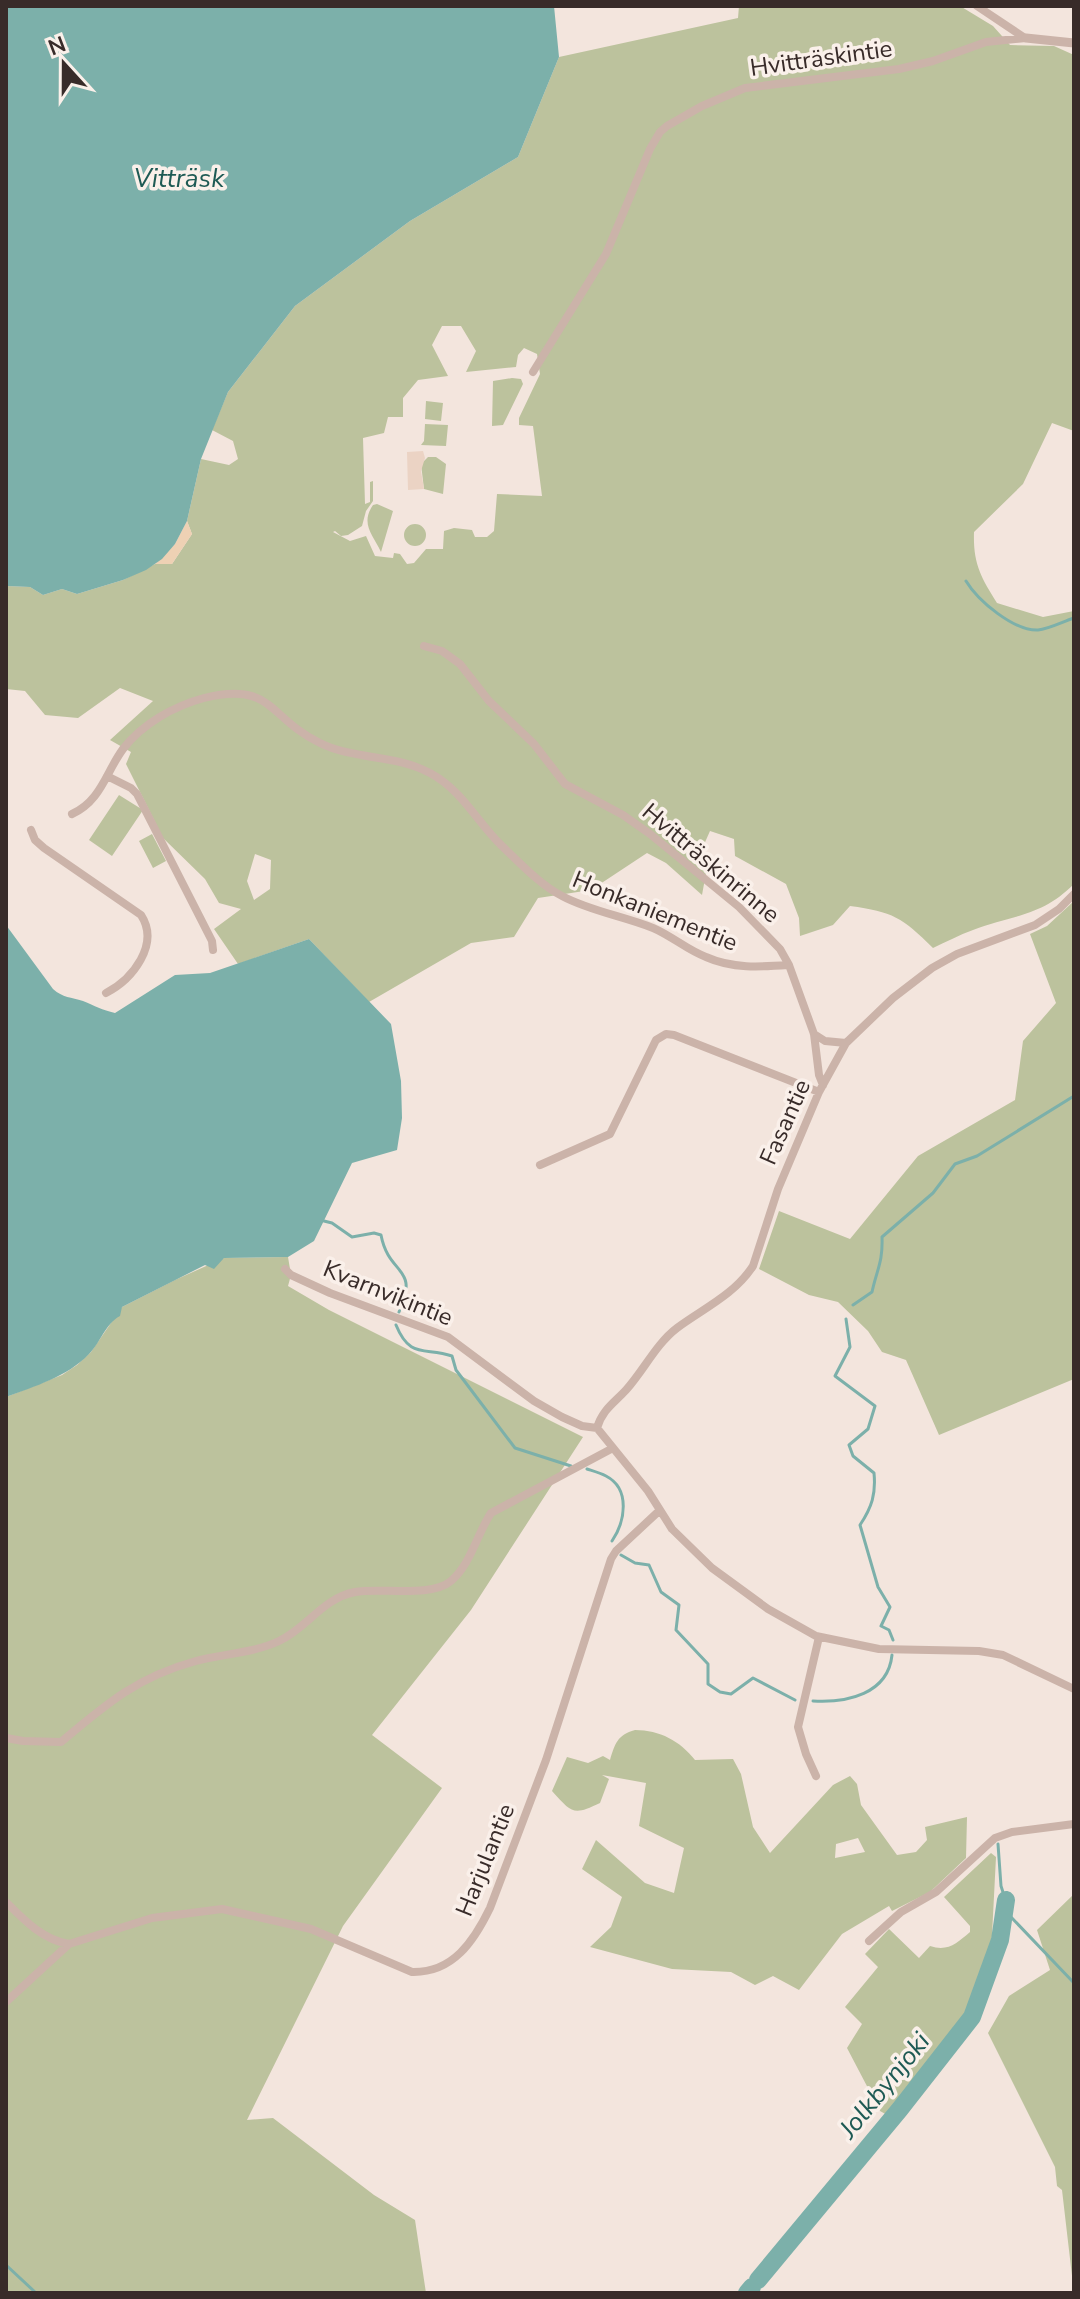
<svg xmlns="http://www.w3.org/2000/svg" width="1080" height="2299" viewBox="0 0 1080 2299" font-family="'Nunito Sans',sans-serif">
  <rect width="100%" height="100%" fill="#f3e5dd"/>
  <path fill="#bcc29d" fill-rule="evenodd" d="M739,6h221l33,20 17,19 44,1 20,9v376l-22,-8 -29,61 -49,48c-1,32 7,45 23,71l46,14 31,-6v273c-33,33 -62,31 -101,46 -14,5 -27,12 -40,18 -31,-31 -40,-36 -83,-42l-17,19 -33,11 -1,-18 -13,-34 -51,-28 -1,-17 -24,-8 -8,18 6,13 -6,33 -36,-32 -19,-10 -56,37 -53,8 -24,39 -43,6 -102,59 -60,-63 -71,25 -24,-35 27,-20 -22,-6 -14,-24 -42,-41 -37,-74 5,-12 -21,-12 43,-39 -33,-13 -42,30 -33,-3 -20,-24 -19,-2v-103l24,1 13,8 19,-6 15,5 46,-14 32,-16h17l20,-30 -5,-13 14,-62 28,6 9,-6 -5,-18 -21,-11 16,-38 67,-86 115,-85 108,-64 41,-100 179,-39zM442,326h19l15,25 -10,21 50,-5 2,-12 6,-7 13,6 3,20 -21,44v7l14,1 9,70 -45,-2 -3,37 -7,6h-12l-3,-7 -18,-2 -10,3 -1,18h-17l-12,14 -7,1 -7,-10 -6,-1 -1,5 -18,-2 -9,-20 -16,5 -17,-9 2,-1 6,5 7,-1 14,-9 4,-15 7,-10v-20l-3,1v20l-5,2 -2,-66 21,-5 4,-16h15v-19l15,-18 30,-4 -16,-31zM255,854l16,6 -1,29 -16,11 -7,-19z
    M512,378l9,1 2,5 -20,41 -11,1 1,-45z
    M426,401l17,2 -2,18 -16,-2z
    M425,424l23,1 -2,21 -25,-1 3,-4z
    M428,457h8l10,7 -3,30 -19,-5 -3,-25z
    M377,504l16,7 -12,41c-8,-17 -21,-28 -8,-47z
    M404 535a11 11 0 1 1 22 0a11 11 0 1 1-22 0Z
    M119,795l24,15 -31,46 -23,-16z
    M152,834l14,27 -13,7 -14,-27z
    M1074,901v478l-135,56 -33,-75 -24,-8 -14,-21 -30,-29 -29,-7 -50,-26 20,-58 71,28 68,-83 97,-56 8,-59 33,-38 -26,-69 17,-8z
    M288,1257l3,18 -3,11 41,24 254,127 -112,173 -99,125 70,53 -99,138 -96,194 26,-2 101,77 41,25 11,73h-420v-896l56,-22 15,-10 14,-13 31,-45 53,-27 49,-22z
    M635,1730c25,0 45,11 60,30l38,-1 8,15 12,53 17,26 63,-68 17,-9 7,8 4,21 36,50 19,-3 11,-12 -2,-13 42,-10 -1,41 -36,34 -38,19 -3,-5 -47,28 -43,56 -26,-14 -18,9 -24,-13 -59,-3 -82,-22 21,-20 11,-30 -40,-28 14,-29 49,43 29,10 10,-45 -45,-22 7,-43 -44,-8 7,4 -9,24c-27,13 -28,10 -48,-12l15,-34 21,6 15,-7 7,4c5,-16 7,-25 25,-30zM858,1838l7,14 -30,6 1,-14z
    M991,1853l5,4 -6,117 -6,23 -95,119 -9,-5 -33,-63 15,-24 -17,-17 33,-40 -13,-13 24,-25 30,29 11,-12c18,6 27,-3 40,-14v-6l-26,-29z
    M1074,1894v399l-12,-103 -5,-4 -2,-19 -67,-134 21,-37 41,-26 -13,-40z"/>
  <path fill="#eed1b4" d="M187,521l5,13 -20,30h-17l20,-20z"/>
  <path fill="#ebd3c4" d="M423,451l2,7 -4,13 3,18 -16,1 -1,-38z"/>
  <path fill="#7cb0aa" d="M6,6h548l5,51 -41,100 -108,64 -115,85 -67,86 -27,67 -14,62 -12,23 -13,15 -16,11 -23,10 -46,14 -15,-5 -19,6 -13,-8 -24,-1z
    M6,925l47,64c10,9 18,8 30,12 12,5 19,9 32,12l60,-38 35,-2 99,-34 82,85 10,57 1,37 -5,32 -45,13 -38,78 -26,16 -64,1 -10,11 -9,-4 -83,42 -2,9c-15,8 -19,26 -31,38 -22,23 -54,32 -83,43z"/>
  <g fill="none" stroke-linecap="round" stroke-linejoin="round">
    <path stroke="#7cb0aa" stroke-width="3" d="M966,581c12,20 48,50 72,49 11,-1 24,-8 36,-12
      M324,1221l8,2 20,14 22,-4 7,2c8,42 39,30 18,77
      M853,1305l19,-13c5,-23 11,-30 10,-55l51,-44 22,-29 22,-8 97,-60
      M846,1319l4,28 -15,29 40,30 -7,23 -19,16 4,11 21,17c2,21 -2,34 -14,52l18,62 12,20 -9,19 8,4 4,10
      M396,1325c14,34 28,22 56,31l4,14 59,78 56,18
      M587,1469c6,2 13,4 19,7 25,13 19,46 6,65
      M621,1555l14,8 14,2 12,27 18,13 -3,25 32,34v20l12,8 11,2 22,-16 42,22
      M813,1701c34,2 75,-7 79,-46
      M998,1844l3,42 10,31 63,66
      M6,2265l30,28"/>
    <path stroke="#7cb0aa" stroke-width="18" d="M758,2280l142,-171 72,-92 28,-77 6,-40
      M747,2293l5,-6"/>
    <path stroke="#cbb3a9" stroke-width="8" d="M977,6l48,32
      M533,372l73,-118 44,-105 10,-17 7,-6 35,-20 43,-18 154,-19 34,-8 53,-19 40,-4
      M424,646l18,5 18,13 29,37 45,43 31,40 58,31 27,19 89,73 41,42 9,16
      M107,776l24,12 6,6 75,147 1,9
      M72,814c29,-13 34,-42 51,-65 19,-25 51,-43 81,-51 69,-17 64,20 116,45 34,17 74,11 110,30 32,17 47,49 72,73 17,16 38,39 60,50 28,15 61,20 91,32 19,8 34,22 53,29 27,12 54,10 83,8l25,69 5,41 4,10
      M31,830l4,10 9,8 97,67c19,29 -8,64 -35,78
      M814,1034l11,7 21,2
      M540,1165l70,-31 46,-94 10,-6 8,1 145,57
      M285,1269l6,6 39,18 118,44 86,64 28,16 20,9 15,2
      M597,1428c5,-18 17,-25 29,-38 18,-20 30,-46 51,-62 27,-20 57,-33 76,-62l25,-77 41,-97 27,-49 47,-45 39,-30 25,-14 78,-29 24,-16 15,-15
      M597,1428l51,63 24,38 40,39 56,41 48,27 63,13 100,2 24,4 71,34
      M6,1738l17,3 38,1c45,-38 76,-65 135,-81 26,-7 58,-8 83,-20 28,-13 44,-43 76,-49 25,-5 76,6 96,-11 20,-17 26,-47 40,-68l122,-65
      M816,1776l-10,-22 -8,-27 21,-90
      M6,1902c18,18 37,38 63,42l83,-26 70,-9 89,20 101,43c41,1 62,-31 78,-64l56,-148 65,-201 5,-8 43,-40
      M869,1941l32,-29 35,-20 59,-54 17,-6 62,-8
      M6,2002l63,-58"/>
    <path stroke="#cbb3a9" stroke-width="9" d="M1026,38l48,5"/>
  </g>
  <g text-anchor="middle" stroke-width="7" stroke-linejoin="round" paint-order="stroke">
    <g font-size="24" fill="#382b29" stroke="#faf0ea">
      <text transform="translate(821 58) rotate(-8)" y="8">Hvitträskintie</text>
      <text transform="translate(711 863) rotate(40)" y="8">Hvitträskinrinne</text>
      <text transform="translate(655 911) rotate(22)" y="8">Honkaniementie</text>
      <text transform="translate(785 1122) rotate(-66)" y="8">Fasantie</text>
      <text transform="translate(388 1293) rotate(22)" y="8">Kvarnvikintie</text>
      <text transform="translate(485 1860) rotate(-68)" y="8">Harjulantie</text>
    </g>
    <g font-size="26" font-style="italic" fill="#1e5a54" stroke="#faf0ea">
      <text x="179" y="187">Vitträsk</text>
      <text transform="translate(884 2085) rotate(-51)" y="9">Jolkbynjoki</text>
    </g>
  </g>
  <rect width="1080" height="2299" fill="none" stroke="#382b29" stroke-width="16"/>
  <g transform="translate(64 64) rotate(339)" stroke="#faf0ea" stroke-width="6" paint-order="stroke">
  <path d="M0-6L14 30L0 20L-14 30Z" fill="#382b29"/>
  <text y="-12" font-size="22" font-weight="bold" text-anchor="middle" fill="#382b29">N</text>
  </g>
</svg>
